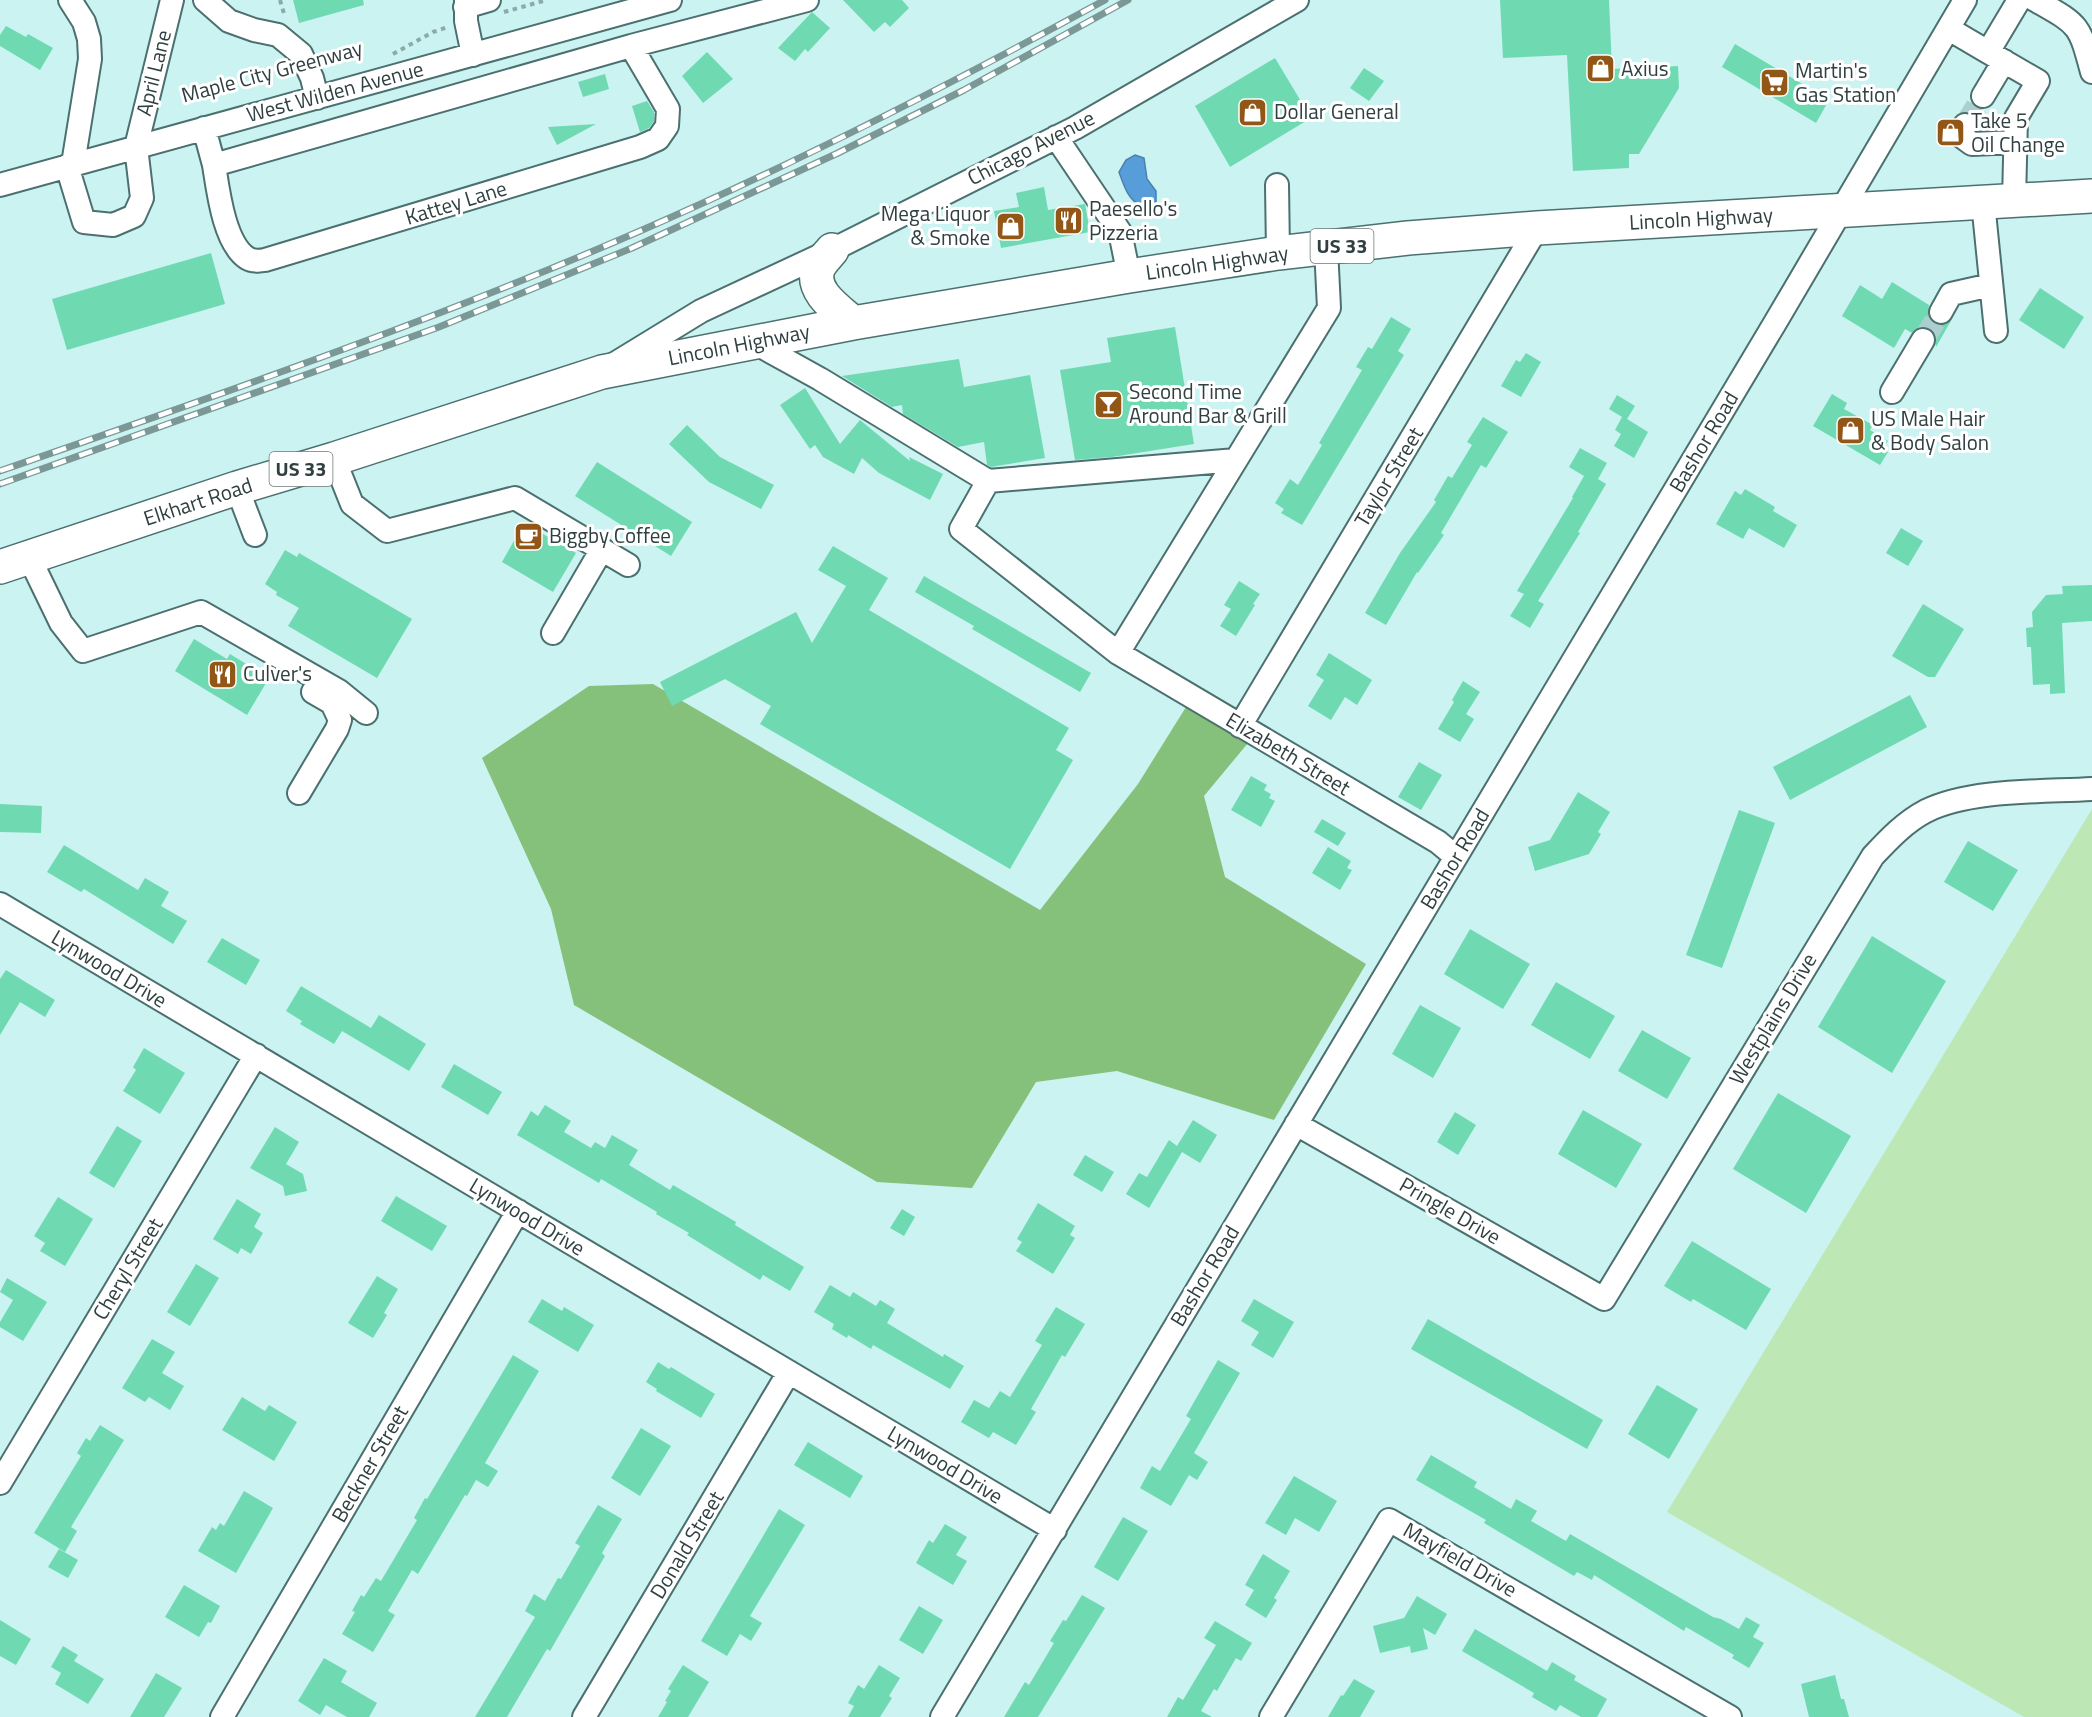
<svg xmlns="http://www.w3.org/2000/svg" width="2092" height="1717" viewBox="0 0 2092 1717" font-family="'Titillium Web',sans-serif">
  <rect width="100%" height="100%" fill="#caf3f2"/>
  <path fill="#bde8b5" d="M2092,809v908h-68l-357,-205z"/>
  <path fill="#85c17a" d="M653,684l387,226 98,-126 48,-77 62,36 -44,53 21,81 141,87 -92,156 -157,-49 -81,11 -64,106 -95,-6 -303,-177 -23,-96 -69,-151 107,-72z"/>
  <path fill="#569dda" stroke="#4b81ac" stroke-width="1.5" d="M1135,155l9,3 3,21 9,12v13c-5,0 -11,2 -15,1 -13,-4 -18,-22 -22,-33l7,-12z"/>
  <path fill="#6fdab2" d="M293,0h70l1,5 -65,18z
    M843,0h59l7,8 -19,19 -5,-5 -11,10z
    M1500,0h109l3,69 66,-3 1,22 -40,66h-10v14l-56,3 -6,-116 -64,3z
    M812,12l18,16 -22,24 -3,-3 -10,12 -17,-13z
    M6,26l20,11 2,-3 25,14 -13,22 -40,-24v-11z
    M1735,44l94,56 -13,23 -94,-56z
    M707,52l26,27 -30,24 -21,-27z
    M1275,58l36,60 -81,49 -35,-61z
    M1364,68l20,13 -15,20 -19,-13z
    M605,74l4,15 -26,8 -5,-15z
    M647,101l7,11v9l-5,7 -9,4 -8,-26z
    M596,124l-39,21 -9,-18z
    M1044,187l4,23 37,-6 5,28 -89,16 -7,-37 25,-4 -3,-14z
    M211,253l14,51 -158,46 -15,-51z
    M1892,282l37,23 -1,8 2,6 4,4 8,2 10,-6 -16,28 -1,-13 -6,-6 -6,-1 -11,6 -7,-4 -11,19 -52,-32 18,-31 22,14z
    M2040,288l44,29 -20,32 -45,-29z
    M1391,317l20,12 -13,22 6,4 -102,170 -21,-12 3,-4 -9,-6 15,-24 8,6 24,-40 -3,-2 43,-73 -6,-3 12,-20 4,2z
    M1175,327l19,117 -82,13 -37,3 -15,-90 51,-8 -4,-24z
    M1526,353l15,9 -20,35 -20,-11 15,-26 4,2z
    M959,359l5,28 66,-12 15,83 -54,9 -4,-2 -3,-23 -26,5 -55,-33 -1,-9 -10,2 -50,-31z
    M805,388l35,56 20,-24 50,41 -1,-4 34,17 -13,26 -51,-27 -17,-15 -8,16 -31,-17 -8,-12 -5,4 -30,-44z
    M1832,394l15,9 -3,6 29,16 -3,5 18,11 -5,8 5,3 -8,13 -67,-39z
    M1617,395l18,11 -8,13 21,13 -14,26 -20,-12 7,-12 -6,-4 7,-13 -13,-8z
    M1483,417l25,15 -22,36 -5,-3 -40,68 3,2 -26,38 -1,-1 -31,53 -21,-12 35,-60 36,-51 -2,-2 14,-24 4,2 20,-33 -5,-3z
    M687,425l33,32 54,28 -13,24 -52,-27 -40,-38z
    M1580,448l27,15 -9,16 8,5 -28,48 2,1 -42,68 6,3 -14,24 -20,-12 14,-22 -7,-3 56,-93 -1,-1 12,-21 -15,-9z
    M597,462l95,60 -21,34 -96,-60z
    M1745,489l30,18 -2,4 24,14 -13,23 -35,-20 -6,11 -27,-15 19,-33 6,4z
    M524,523l52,30 -23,39 -51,-30z
    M1901,528l22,13 -15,25 -22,-13z
    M833,546l55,32 -19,32 200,118 -13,22 17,10 -63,109 -250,-145 11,-18 -46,-27 -53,27 -12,-24 136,-70 16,31 34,-57 -28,-16z
    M285,550l12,7 2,-4 113,66 -35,59 -89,-52 11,-18 -23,-13 1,-3 -12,-8z
    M924,576l167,97 -11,19 -108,-63 2,-3 -59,-34z
    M1239,581l21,13 -7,10 2,1 -19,31 -16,-10 11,-17 -7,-4z
    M2092,585v36l-30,2 3,70 -15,1v-10l-17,1 -2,-38h-4l-1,-19 7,-1 -1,-15 14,-17 17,-1 -1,-8z
    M1923,604l41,25 -29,48h-7l-36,-21z
    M194,639l33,20 3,-5 39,24 -22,37 -72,-44z
    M1329,653l43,27 -15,25 -12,-8 -14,23 -23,-14 16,-26 -8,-5z
    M1463,681l17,11 -14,22 8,5 -14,23 -22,-13 16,-27 -2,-2z
    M1910,695l17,32 -137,73 -17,-33z
    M1419,762l23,13 -21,35 -23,-13z
    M1251,776l16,9 -3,5 7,4 -2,4 6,3 -14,26 -30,-17z
    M1578,792l32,20 -12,20 3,2 -12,20 -54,17 -7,-24 22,-7z
    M0,804l42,2 -1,27 -41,-1z
    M1739,810l36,13 -53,145 -36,-13z
    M1322,819l24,14 -8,13 -24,-14z
    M1968,841l50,29 -25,41 -49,-29z
    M64,845l74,45 7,-12 24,14 -8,14 26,15 -14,23 -89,-55 -3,3 -34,-20z
    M1328,847l23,14 -4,7 5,2 -12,20 -28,-17z
    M1470,929l60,35 -27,45 -59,-35z
    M1872,936l74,45 -54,92 -74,-46z
    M222,938l38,22 -14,25 -39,-23z
    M6,970l49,30 -10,17 -25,-15 -20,33v-56z
    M1556,982l59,34 -25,43 -59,-34z
    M301,986l70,42 8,-13 47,29 -17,27 -67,-40 -8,13 -34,-20 2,-3 -16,-10z
    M1420,1005l41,23 -28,50 -41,-24z
    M1642,1030l49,28 -24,41 -49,-28z
    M144,1048l41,25 -25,41 -37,-23 13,-21 -3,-3z
    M454,1064l48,28 -14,23 -47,-28z
    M1778,1093l73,43 -45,77 -73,-44z
    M545,1105l26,16 -7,11 27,16 4,-6 10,6 7,-13 26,15 -9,15 41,25 3,-5 63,37 -1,3 69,42 -14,24 -27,-16 -3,5 -73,-45 2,-2 -33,-19 1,-2 -56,-33 -2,4 -82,-48 14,-24 7,5z
    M1583,1110l59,34 -26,44 -58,-34z
    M1455,1112l21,13 -18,30 -21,-13z
    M1193,1120l24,15 -17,28 -18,-11 -33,56 -23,-14 13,-21 8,4 22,-37 8,6z
    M117,1126l25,15 -28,47 -25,-15z
    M275,1127l24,15 -13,22 17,10 4,17 -22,5 -2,-10 -33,-18z
    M1085,1155l29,17 -12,20 -29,-17z
    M396,1196l51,30 -15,25 -51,-30z
    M58,1197l35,22 -28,47 -25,-15 5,-8 -11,-7z
    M237,1199l24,15 -7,13 9,6 -12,21 -10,-6 -3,6 -25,-15z
    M1038,1203l37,23 -5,9 5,3 -22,36 -37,-23 6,-9 -5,-3z
    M902,1209l13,8 -11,19 -14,-8z
    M1692,1241l79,48 -25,41 -53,-31 -2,3 -27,-16z
    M196,1264l23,14 -29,48 -23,-14z
    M377,1276l21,13 -14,24 3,2 -14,23 -25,-15z
    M7,1278l40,24 -24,39 -23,-14v-5l13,-22 -13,-8z
    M830,1285l20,12 3,-5 23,14 4,-6 15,9 -8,14 56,34 1,-3 20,12 -14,23 -77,-44 -2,4 -23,-14 -1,3 -15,-9 2,-5 -20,-12z
    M542,1299l20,12 2,-4 30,18 -16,27 -50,-30z
    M1254,1299l40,23 -21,36 -22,-13 8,-13 -18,-11z
    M1056,1307l29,17 -20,33 -3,-2 -31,54 5,3 -20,33 -23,-13 -4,6 -28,-16 13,-22 15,8 11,-17 10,6 32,-52 -7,-4z
    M1428,1319l175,101 -16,29 -176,-100z
    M152,1339l23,13 -13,21 22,13 -14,24 -21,-13 -4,5 -23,-14z
    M513,1355l26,16 -54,92 13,8 -10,16 -12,-7 -9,16 -2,-1 -47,79 -6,-4 -24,41 7,4 -22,37 -31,-18 13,-22 -3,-1 9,-16 3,2 12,-19 5,3 36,-61 -3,-2 11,-20 2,1z
    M1218,1360l22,13 -46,80 14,9 -11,18 -8,-5 -18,31 -31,-18 12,-22 8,5 31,-52 -5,-3z
    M658,1362l11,7 2,-2 44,27 -14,24 -45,-27 1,-2 -11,-7z
    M1657,1385l41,24 -29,50 -41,-25z
    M242,1397l23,14 4,-6 28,17 -23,39 -52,-31z
    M100,1425l24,15 -53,87 6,4 -12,21 -31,-19 47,-77 -4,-3 9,-15 4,3z
    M641,1428l30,18 -31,50 -29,-18z
    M808,1442l55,34 -13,22 -56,-33z
    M1431,1455l46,27 -3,5 37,22 5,-10 21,12 -6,10 35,20 4,-7 143,83 8,2 18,10 7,-12 14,8 -7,12 11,6 -15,25 -17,-10 2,-3 -48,-28 -2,4 -90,-56 -2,5 -15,-8 -3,4 -90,-53 2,-3 -70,-40z
    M1294,1476l43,25 -18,31 -24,-14 -9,17 -21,-12z
    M244,1491l29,17 -37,65 -38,-22 14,-24 4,3 4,-7 4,3z
    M598,1505l24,14 -20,34 3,3 -55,95 -3,-2 -40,68h-32l60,-100 -10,-6 9,-17 11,7 13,-23 3,1 19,-33 -5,-3z
    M779,1509l26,16 -55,91 12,7 -11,18 -11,-7 -13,22 -26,-15z
    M1123,1517l25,14 -30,50 -24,-14z
    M945,1524l22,13 -11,18 11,6 -14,24 -37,-22 13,-23 4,3z
    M59,1549l19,11 -10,18 -20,-11z
    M1263,1554l27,17 -16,27 3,2 -11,18 -21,-13 9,-15 -9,-5z
    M184,1585l36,21 -9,17 -3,-1 -9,15 -34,-20z
    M1082,1595l23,13 -67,109h-34l21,-35 4,3 25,-42 -4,-2 13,-21 3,1z
    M1417,1596l30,18 -12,21 -12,-7 5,21 -17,4 -1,-7 -30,7 -7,-27 31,-8z
    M919,1606l24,14 -20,34 -24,-14z
    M0,1620l31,19 -15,26 -16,-9z
    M1215,1621l37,22 -11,18 -5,-3 -19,33 -3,-2 -13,22 11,6h-45l11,-20 5,3 33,-55 -12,-7z
    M1475,1629l72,42 5,-9 24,14 -2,4 33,19 -10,18h-16l-21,-12 -4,6 -24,-14 2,-4 -72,-42z
    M63,1646l15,9 -4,6 30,18 -16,25 -33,-20 6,-11 -10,-6z
    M324,1658l23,13 -6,11 36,21 -8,14h-22l-21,-12 -6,10 -22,-14z
    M683,1665l26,17 -21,35h-30l9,-15 -2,-1 6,-10 -3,-2z
    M879,1665l21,13 -11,18 3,2 -12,19h-32l6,-11 -6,-3 10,-18 6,4z
    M156,1673l26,15 -18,29h-34z
    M1835,1675l6,24h3l5,18h-40l-8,-33z
    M1354,1679l21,12 -15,26h-32l13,-22 2,1z"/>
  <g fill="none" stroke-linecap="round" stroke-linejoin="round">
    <path stroke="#abcfce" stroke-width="22" stroke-dasharray="22 11" stroke-linecap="butt" d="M1965,125l18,-29
      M1923,340l18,-28"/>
    <defs>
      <path id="minor" d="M70,0l14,22 5,17 1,20 -17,105
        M205,0l24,21 25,9 24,5 23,19 11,24 5,20
        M466,0v21l7,34
        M2035,0c44,25 44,23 57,72
        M465,7l24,-7
        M1949,29l39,23 31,-52
        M1988,52l50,29 -22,37 -2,83
        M1983,96l21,-35
        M1965,125l-4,11 11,8 44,-2
        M204,128l10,37 417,-119 176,-46
        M1056,137l64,95 9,44
        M214,165c4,25 10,78 33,93 5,3 12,3 18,2l375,-113 18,-8 9,-13 1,-17 -37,-63
        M67,166l17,56 29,3 21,-9 8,-18 -6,-51 36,-147
        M0,185l670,-185
        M1277,185l1,68
        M1983,202l13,129
        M1941,312l10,-18 40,-9
        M755,343l65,36 168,102 248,-21
        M616,363l85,-52 131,-61 243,-122 222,-128
        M1892,392l31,-52
        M334,459l18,45 35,27 128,-33 113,67
        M988,481l-27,48 157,124 320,189 18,15
        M237,488l18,47
        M29,557l32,66 22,28 118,-39 138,79 27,22
        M553,633l49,-84
        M1118,653l211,-345 -3,-60
        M1240,726l297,-498
        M299,793l38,-64 3,-9 -8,-17 -19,-11
        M0,904l1055,626
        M1296,1124l308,175 269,-443c16,-17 32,-34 53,-45 45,-22 116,-19 166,-22
        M0,1483l256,-428
        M222,1717l296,-506
        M584,1717l205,-345
        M942,1717l833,-1394 190,-323
        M1271,1717l118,-197 341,197"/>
      <path id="highway" d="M832,250c-4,5 -12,13 -14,19 -8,23 21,41 35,54
        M0,567l237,-79 97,-29 268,-87 251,-49 276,-47 149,-23 130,-15 129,-10 555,-32"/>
    </defs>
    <use href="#minor" stroke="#4b706f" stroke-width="26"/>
    <use href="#highway" stroke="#4b706f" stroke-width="36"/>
    <path stroke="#8baaaa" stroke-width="4" stroke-dasharray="4.5 4.5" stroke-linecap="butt" d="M280,0l5,17
      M504,12l43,-12
      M393,54l40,-22 15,-5"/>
    <use href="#minor" stroke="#fff" stroke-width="22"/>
    <use href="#highway" stroke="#fff" stroke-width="33"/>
    <defs>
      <path id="rail" d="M0,471c215,-75 431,-149 640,-240 159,-69 313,-148 465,-231
        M0,484l439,-157 193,-79 206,-95 126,-63 164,-90"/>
    </defs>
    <use href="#rail" stroke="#7b9897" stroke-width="7"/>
    <use href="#rail" stroke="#fff" stroke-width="4.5" stroke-dasharray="14" stroke-linecap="butt"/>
  </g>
  <defs>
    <symbol id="shop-square" viewBox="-11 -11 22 22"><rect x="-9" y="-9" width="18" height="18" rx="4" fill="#925617" stroke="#fff"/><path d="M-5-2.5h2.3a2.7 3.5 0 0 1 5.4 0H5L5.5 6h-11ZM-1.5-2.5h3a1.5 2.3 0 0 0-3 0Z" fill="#fff"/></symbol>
    <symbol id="supermarket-square" viewBox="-11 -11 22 22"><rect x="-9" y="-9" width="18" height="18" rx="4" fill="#925617" stroke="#fff"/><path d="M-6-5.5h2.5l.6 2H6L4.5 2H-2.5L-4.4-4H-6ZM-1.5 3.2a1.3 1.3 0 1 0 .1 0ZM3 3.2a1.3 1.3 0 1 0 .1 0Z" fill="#fff"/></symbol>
    <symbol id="restaurant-square" viewBox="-11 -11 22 22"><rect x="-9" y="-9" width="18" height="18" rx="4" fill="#925617" stroke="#fff"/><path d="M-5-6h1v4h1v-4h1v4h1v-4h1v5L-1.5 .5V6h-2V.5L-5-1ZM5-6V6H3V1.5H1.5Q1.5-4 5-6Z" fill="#fff"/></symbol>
    <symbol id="bar-square" viewBox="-11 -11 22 22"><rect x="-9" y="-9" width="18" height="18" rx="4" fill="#925617" stroke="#fff"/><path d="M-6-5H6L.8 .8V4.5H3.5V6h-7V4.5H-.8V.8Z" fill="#fff"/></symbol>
    <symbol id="cafe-square" viewBox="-11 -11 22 22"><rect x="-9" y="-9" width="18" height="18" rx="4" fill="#925617" stroke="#fff"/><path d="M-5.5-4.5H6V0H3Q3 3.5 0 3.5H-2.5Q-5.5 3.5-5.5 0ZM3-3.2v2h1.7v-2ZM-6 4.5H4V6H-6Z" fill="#fff"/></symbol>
  </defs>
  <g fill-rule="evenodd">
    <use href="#shop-square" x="1584" y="52" width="33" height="33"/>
    <use href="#supermarket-square" x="1758" y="66" width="33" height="33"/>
    <use href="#shop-square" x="1236" y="96" width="33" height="33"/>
    <use href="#shop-square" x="1934" y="116" width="33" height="33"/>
    <use href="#restaurant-square" x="1052" y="204" width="33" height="33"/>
    <use href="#shop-square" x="994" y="210" width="33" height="33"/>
    <use href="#bar-square" x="1092" y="388" width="33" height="33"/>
    <use href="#shop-square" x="1834" y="414" width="33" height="33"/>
    <use href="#cafe-square" x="512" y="520" width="33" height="33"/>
    <use href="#restaurant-square" x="206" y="658" width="33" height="33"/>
  </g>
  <g text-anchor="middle" stroke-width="6" stroke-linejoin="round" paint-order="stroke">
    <g fill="#fff" stroke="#6e7979" stroke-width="1.5">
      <rect x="1310.5" y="229" width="63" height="34" rx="4.5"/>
      <rect x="269.5" y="452" width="63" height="34" rx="4.5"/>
    </g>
    <g font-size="20" font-weight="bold" fill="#304040">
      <text x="1342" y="253">US 33</text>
      <text x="301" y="476">US 33</text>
    </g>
    <g font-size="21" fill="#304040" stroke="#fff" text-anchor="start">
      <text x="1621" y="76">Axius</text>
      <text x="1795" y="78">Martin's<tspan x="1795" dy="24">Gas Station</tspan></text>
      <text x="1274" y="119">Dollar General</text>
      <text x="1971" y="128">Take 5<tspan x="1971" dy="24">Oil Change</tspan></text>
      <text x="1089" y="216">Paesello's<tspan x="1089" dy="24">Pizzeria</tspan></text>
      <text x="990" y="221" text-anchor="end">Mega Liquor<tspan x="990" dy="24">&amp; Smoke</tspan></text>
      <text x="1129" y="399">Second Time<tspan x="1129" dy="24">Around Bar &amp; Grill</tspan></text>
      <text x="1871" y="426">US Male Hair<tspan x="1871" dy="24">&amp; Body Salon</tspan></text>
      <text x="549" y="543">Biggby Coffee</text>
      <text x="243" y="681">Culver's</text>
    </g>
    <g font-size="21" fill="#304040" stroke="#fff">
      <text transform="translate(272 72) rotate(-15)" y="7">Maple City Greenway</text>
      <text transform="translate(154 73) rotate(-76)" y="7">April Lane</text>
      <text transform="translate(335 92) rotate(-15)" y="7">West Wilden Avenue</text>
      <text transform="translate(1031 148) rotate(-27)" y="7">Chicago Avenue</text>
      <text transform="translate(456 203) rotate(-17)" y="7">Kattey Lane</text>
      <text transform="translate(1701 219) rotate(-3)" y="7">Lincoln Highway</text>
      <text transform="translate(1217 263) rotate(-8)" y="7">Lincoln Highway</text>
      <text transform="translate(739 345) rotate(-11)" y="7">Lincoln Highway</text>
      <text transform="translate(1704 442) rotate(-59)" y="7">Bashor Road</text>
      <text transform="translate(1389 477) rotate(-59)" y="7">Taylor Street</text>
      <text transform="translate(198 502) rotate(-18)" y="7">Elkhart Road</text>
      <text transform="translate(1288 754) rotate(31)" y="7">Elizabeth Street</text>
      <text transform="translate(1455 859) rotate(-59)" y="7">Bashor Road</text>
      <text transform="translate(109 969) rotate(31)" y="7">Lynwood Drive</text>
      <text transform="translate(1773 1019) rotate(-59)" y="7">Westplains Drive</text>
      <text transform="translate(1450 1211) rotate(30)" y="7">Pringle Drive</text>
      <text transform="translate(527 1217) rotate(31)" y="7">Lynwood Drive</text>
      <text transform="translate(128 1269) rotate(-59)" y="7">Cheryl Street</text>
      <text transform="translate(1205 1276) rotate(-59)" y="7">Bashor Road</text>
      <text transform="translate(370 1464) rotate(-60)" y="7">Beckner Street</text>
      <text transform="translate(945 1465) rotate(31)" y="7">Lynwood Drive</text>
      <text transform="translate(687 1545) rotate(-59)" y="7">Donald Street</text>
      <text transform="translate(1460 1560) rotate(30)" y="7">Mayfield Drive</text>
    </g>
  </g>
</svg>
